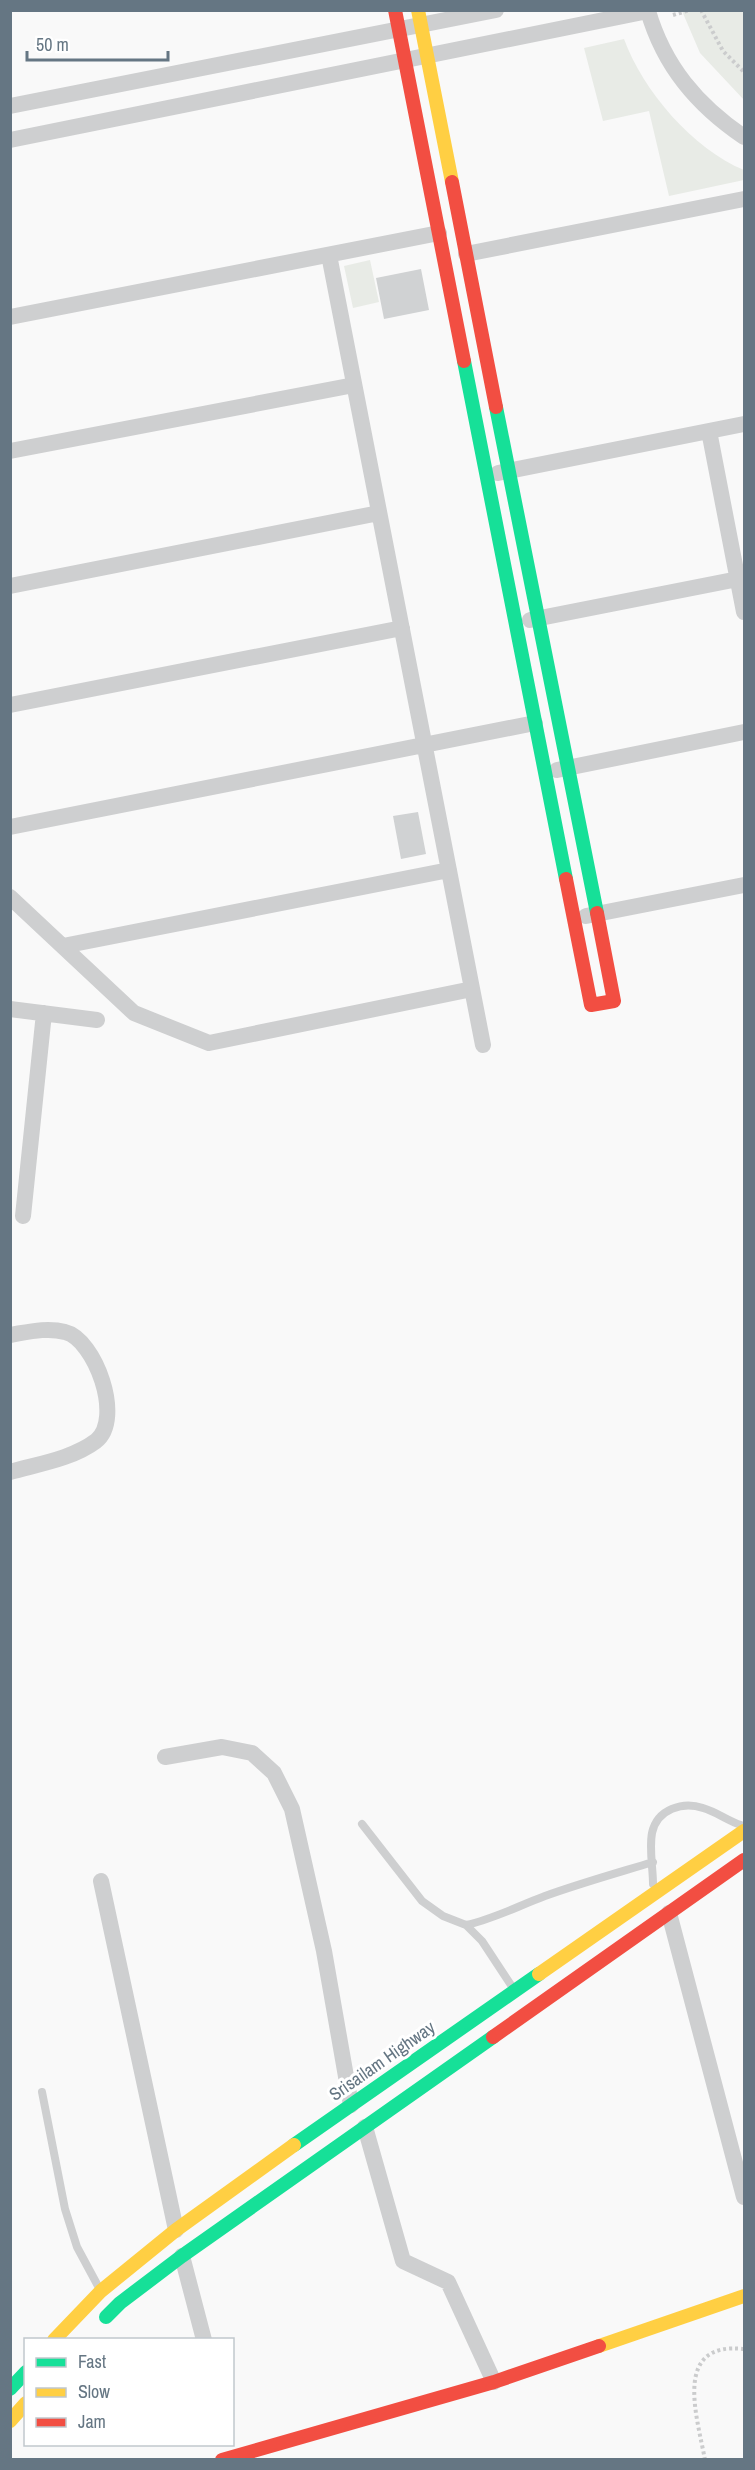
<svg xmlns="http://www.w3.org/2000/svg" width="755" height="2470" viewBox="0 0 755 2470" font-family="'Archivo Narrow',sans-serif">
  <rect width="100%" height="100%" fill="#f9f9f9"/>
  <path fill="#e8ebe6" d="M682,11h62v89l-44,-47z
    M624,39c19,52 69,110 120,131v10l-75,16 -20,-85 -46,10 -19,-73z
    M370,260l9,42 -26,6 -9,-42z"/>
  <path fill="#d0d2d3" d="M421,269l8,41 -45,9 -8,-41z
    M418,812l8,42 -25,5 -8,-43z"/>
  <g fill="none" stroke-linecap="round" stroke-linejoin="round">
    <path stroke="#cbcccd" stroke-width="4" stroke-dasharray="3 3" stroke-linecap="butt" d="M701,10l22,41 21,21
      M673,15l17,-5
      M705,2460c-8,-44 -33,-119 39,-111"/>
    <path stroke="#cecfd0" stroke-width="8" d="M362,1824l60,77 21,15 23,9 16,16 29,44
      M653,1884c0,-16 -4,-35 -1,-51 5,-24 31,-32 51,-25 14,4 25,13 38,17
      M466,1925c28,-6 52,-19 79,-29 36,-13 72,-23 108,-34
      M42,2092l23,117 12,38 21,39"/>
    <path stroke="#cecfd0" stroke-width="16" d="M10,106l486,-96
      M10,140l638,-129c16,55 49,94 96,126
      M466,254l278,-55
      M329,255l154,790
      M10,317l429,-84
      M709,431l35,181
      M10,451l344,-66
      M498,473l246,-49
      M10,586l369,-73
      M530,620l208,-41
      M10,705l392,-77
      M557,770l187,-38
      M10,827l525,-104
      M10,897l124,116 75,30 263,-54
      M586,916l158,-31
      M63,946l386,-76
      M10,1009l87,11
      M23,1216l21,-203
      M10,1335c18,-3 37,-8 55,-3 30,7 59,87 31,109 -24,18 -58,23 -86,31
      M165,1757l57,-10 30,6 22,20 18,36 32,142 27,154
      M101,1881l75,349
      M669,1913l75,284
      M365,2127l38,134 45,21 46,100
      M182,2256l22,84"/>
    <path stroke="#16e098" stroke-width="14" d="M464,361l102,518
      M496,407l101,506
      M294,2145l245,-171
      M106,2317l14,-14 62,-47 311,-219
      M10,2389l16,-17"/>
    <path stroke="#ffcf43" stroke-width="14" d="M418,10l34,172
      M539,1974l205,-143
      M54,2340l47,-49 75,-61 118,-85
      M599,2346l145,-50
      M10,2421l16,-18"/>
    <path stroke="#f24e42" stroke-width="14" d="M395,10l69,351
      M452,182l44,225
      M566,879l25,126 23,-4 -17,-88
      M493,2037l251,-177
      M222,2460l272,-78 105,-36"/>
  </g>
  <g text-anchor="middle" stroke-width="6" stroke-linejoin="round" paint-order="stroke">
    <g font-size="18" fill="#657683" stroke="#fff">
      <text transform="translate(382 2061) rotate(-35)" y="6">Srisailam Highway</text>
    </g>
  </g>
  <rect width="755" height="2470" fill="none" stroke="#657683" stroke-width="24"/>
  <rect x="24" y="2338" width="210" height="108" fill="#ffffff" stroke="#c1c8cd" stroke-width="1.5"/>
  <rect x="36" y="2358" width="30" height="9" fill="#16e098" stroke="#c1c8cd" stroke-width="1.5"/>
  <text x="78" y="2368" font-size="18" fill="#657683">Fast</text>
  <rect x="36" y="2388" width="30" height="9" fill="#ffcf43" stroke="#c1c8cd" stroke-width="1.5"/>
  <text x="78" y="2398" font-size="18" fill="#657683">Slow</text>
  <rect x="36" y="2418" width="30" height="9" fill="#f24e42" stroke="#c1c8cd" stroke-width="1.5"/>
  <text x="78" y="2428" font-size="18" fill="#657683">Jam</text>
  <path d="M27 51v9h141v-9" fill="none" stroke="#657683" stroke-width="3"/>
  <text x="36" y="51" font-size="18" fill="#657683" stroke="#ffffff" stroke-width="4.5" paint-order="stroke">50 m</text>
</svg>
